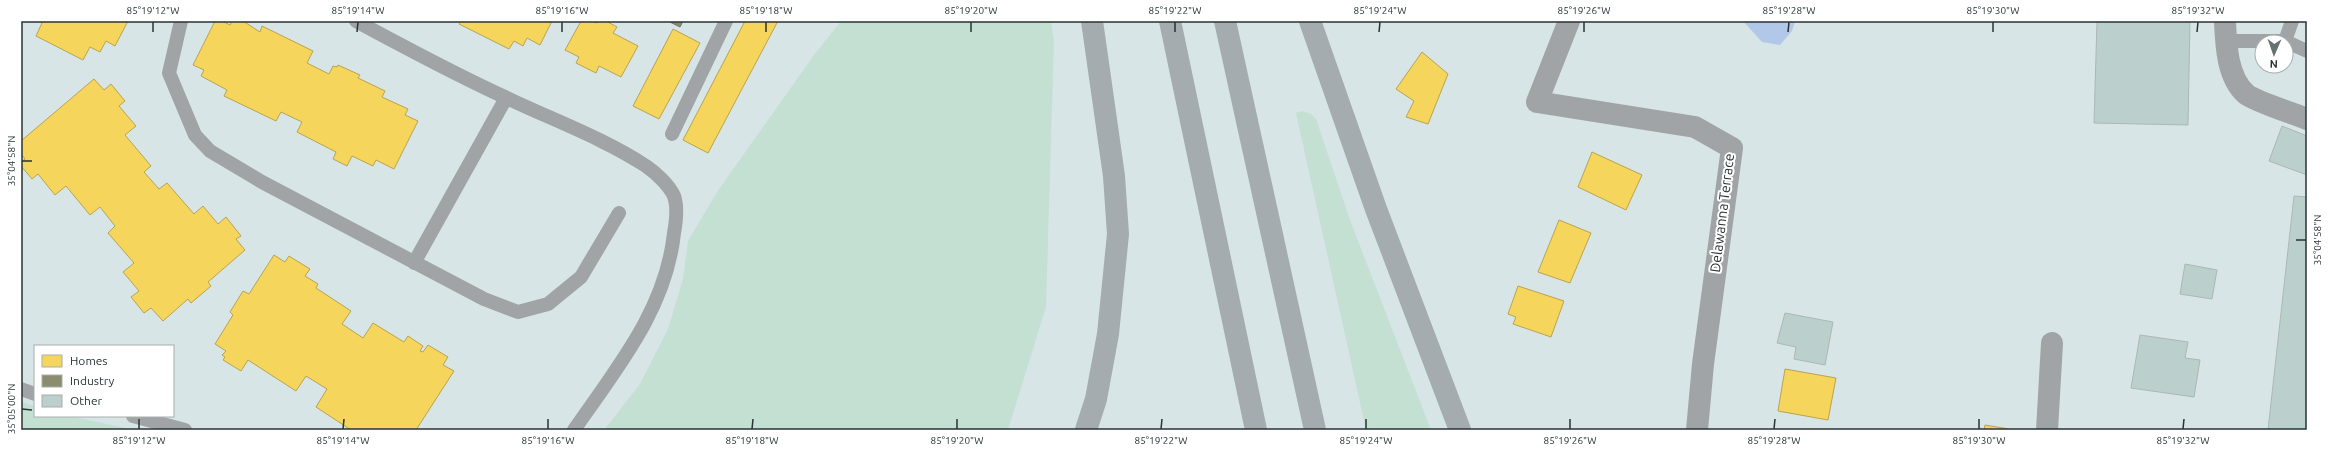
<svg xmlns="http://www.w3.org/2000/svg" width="2328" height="451" viewBox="0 0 2328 451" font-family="Ubuntu,sans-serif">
  <rect width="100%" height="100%" fill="#d7e5e7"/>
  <path fill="#c3e0d3" d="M841,21h210l3,21 -8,265 -38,123h-404l36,-46 28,-55 15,-50 5,-38 29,-49 97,-137z
    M1303,111l8,3 5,5 34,101 81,210h-65l-70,-317z
    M21,402l14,4v10h35l65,14h-114z"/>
  <path fill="#b2c8e8" d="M1743,21h52l-3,10 -12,14 -18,-3z"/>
  <path fill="#f6d55c" stroke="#b8a450" d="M38,21h90l-13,25 -9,-5 -6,11 -10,-5 -7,13 -47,-24 6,-13z
    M215,21h7l8,4 2,-4h11l17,11 2,-6 51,25 -6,12 22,11 4,-8 4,1 1,-2 22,10 -2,3 27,13 -3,6 26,12 -3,6 13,6 -24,48 -18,-9 -3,6 -21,-10 -5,10 -14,-7 3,-7 -39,-20 5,-10 -21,-10 -5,9 -52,-25 3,-6 -26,-14 3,-6 -11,-5z
    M461,21h91l-12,24 -13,-7 -4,8 -9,-5 -5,8 -50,-25z
    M581,21h11l5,2 1,-2h8l11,6 -4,6 25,13 -17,31 -22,-11 -3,7 -20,-10 3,-6 -14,-7z
    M745,21h33l-70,132 -25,-13z
    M673,29l27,14 -41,76 -26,-13z
    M1422,52l26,22 -20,50 -22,-7 8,-16 -18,-12z
    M94,79l10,11 7,-6 14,17 -6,5 17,20 -11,9 26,31 -7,6 15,17 8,-6 27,31 9,-8 15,18 8,-7 15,19 -5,3 9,11 -37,32 3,4 -20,17 -3,-4 -25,22 -12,-13 -7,5 -13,-16 8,-6 -16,-19 11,-9 -26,-30 7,-7 -15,-19 -10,8 -24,-29 -11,9 -17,-21 -6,5 -11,-13v-4l4,-3 -4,-5v-13z
    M1592,152l50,23 -16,35 -48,-23z
    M1559,220l32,13 -21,50 -32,-11z
    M274,255l11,7 4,-6 21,13 -5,7 13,8 -2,4 35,23 -9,13 21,14 10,-15 31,19 4,-6 15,10 -3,5 3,1 5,-7 20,12 -5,8 11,6 -38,59h-65l-35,-23 11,-18 -21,-13 -10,15 -48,-31 -7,11 -18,-11 2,-3 -3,-2 4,-4 -11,-7 18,-29 -3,-3 13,-21 6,3z
    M1518,286l46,15 -13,36 -38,-13 3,-7 -8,-3z
    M1785,369l51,9 -8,42 -50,-9z
    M1985,425l24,4v1h-25z"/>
  <path fill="#8c8c6e" stroke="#6e715d" d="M668,21h15l-3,6z"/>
  <path fill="#bbcfcd" stroke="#acb7b7" d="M2097,21h93l-2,104 -94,-2z
    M2282,126l25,10v39l-38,-14z
    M2294,196l13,1v233h-39z
    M2185,264l32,6 -5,29 -32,-5z
    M1785,313l48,9 -8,43 -31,-6 2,-12 -19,-4z
    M2140,335l48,7 -3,16 15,2 -6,37 -63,-9z"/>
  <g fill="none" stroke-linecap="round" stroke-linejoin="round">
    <path stroke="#a1a4a6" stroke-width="14" d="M181,21l-12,52 26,62 15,16 52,31 222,117 34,13 30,-8 33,-27 38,-64
      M356,21c50,27 100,54 151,77 46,22 96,40 139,68 10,7 23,19 28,30 4,11 2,26 0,37 -8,77 -58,136 -100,197
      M2226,41h59l22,10
      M2285,41l7,-20
      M672,134l54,-113
      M414,263l92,-165
      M21,389l14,5
      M133,416l52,14"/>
    <path stroke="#a1a4a6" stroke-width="22" d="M1569,21l-32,81 158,25 37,21 -29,216 -6,66
      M2225,21c1,24 2,56 21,73 8,7 49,20 61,25
      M2047,430l5,-87"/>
    <path stroke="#a4acaf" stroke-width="22" d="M1170,21l86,409
      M1225,21l90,409
      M1310,21l66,188 84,221
      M1086,430l10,-31 12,-65 10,-100 -4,-58 -22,-155"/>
  </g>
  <path fill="none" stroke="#293335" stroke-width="1.5" d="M153,32v-10M357,32l1,-10M562,32v-10M766,32v-10M971,32v-10M1175,32v-10M1379,32l1,-10M1584,32v-10M1788,32l1,-10M1993,32v-10M2197,32l1,-10M22,161h10M2296,240h10M22,409l10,1M139,429v-10M343,429l1,-10M548,429v-10M752,429l1,-10M957,429v-10M1161,429l1,-10M1366,429v-10M1570,429v-10M1774,429l1,-10M1979,429v-10M2183,429l1,-10"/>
  <g text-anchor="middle" stroke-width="4" stroke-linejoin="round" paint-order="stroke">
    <g font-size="14" fill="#293335" stroke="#fff">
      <text transform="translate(1722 213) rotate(-83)" y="5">Delawanna Terrace</text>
    </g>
  </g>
  <rect width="2328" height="451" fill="none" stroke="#ffffff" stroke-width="44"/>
  <rect x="34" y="345" width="140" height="72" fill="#ffffff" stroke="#a9adae"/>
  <rect x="42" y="355" width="20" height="12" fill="#f6d55c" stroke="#a9adae"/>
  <text x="70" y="365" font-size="12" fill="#293335">Homes</text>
  <rect x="42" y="375" width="20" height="12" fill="#8c8c6e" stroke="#a9adae"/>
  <text x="70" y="385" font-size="12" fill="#293335">Industry</text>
  <rect x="42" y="395" width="20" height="12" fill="#bbcfcd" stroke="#a9adae"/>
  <text x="70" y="405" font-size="12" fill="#293335">Other</text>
  <g transform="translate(2274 54) rotate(182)"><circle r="19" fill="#ffffff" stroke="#a9adae"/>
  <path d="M0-3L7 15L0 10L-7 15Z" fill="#667173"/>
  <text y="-6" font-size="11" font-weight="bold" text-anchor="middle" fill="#293335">N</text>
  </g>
  <rect x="22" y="22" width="2284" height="407" fill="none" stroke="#293335" stroke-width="1.5"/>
  <g font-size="10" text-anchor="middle" fill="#293335">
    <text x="153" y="14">85°19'12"W</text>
    <text x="358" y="14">85°19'14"W</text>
    <text x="562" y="14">85°19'16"W</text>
    <text x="766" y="14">85°19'18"W</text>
    <text x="971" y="14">85°19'20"W</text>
    <text x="1175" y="14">85°19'22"W</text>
    <text x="1380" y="14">85°19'24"W</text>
    <text x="1584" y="14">85°19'26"W</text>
    <text x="1789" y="14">85°19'28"W</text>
    <text x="1993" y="14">85°19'30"W</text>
    <text x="2198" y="14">85°19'32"W</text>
    <text transform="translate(11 161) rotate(-90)" y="4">35°04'58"N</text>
    <text transform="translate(2317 240) rotate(-90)" y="4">35°04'58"N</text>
    <text transform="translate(11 409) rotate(-90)" y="4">35°05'00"N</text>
    <text x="139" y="444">85°19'12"W</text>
    <text x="343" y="444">85°19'14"W</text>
    <text x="548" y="444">85°19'16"W</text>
    <text x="752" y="444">85°19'18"W</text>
    <text x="957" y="444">85°19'20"W</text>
    <text x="1161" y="444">85°19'22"W</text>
    <text x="1366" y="444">85°19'24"W</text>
    <text x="1570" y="444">85°19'26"W</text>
    <text x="1774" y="444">85°19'28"W</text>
    <text x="1979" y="444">85°19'30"W</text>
    <text x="2183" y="444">85°19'32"W</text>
  </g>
</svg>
